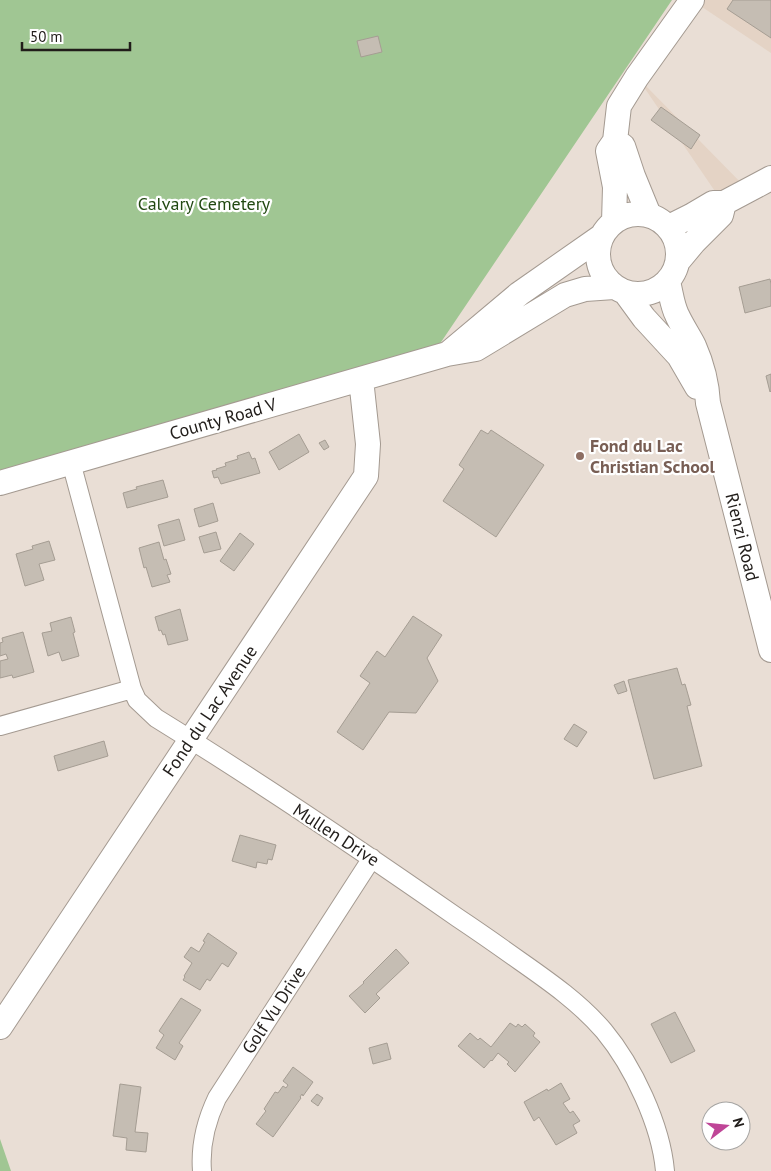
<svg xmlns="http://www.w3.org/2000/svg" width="771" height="1171" viewBox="0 0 771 1171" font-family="'PT Sans',sans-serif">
  <rect width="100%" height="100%" fill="#e9ded5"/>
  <path fill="#e4d3c5" d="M692,0h79v53l-72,-48z
    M637,77l9,9 102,104 -25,13z"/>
  <path fill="#a0c693" d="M0,0h672l-239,354 -433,116z
    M0,1139l11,32h-11z"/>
  <path fill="#c5bdb3" stroke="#a59d93" d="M733,0h38v38l-44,-29z
    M378,36l4,16 -21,5 -4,-16z
    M661,107l39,28 -9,14 -40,-29z
    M770,279l1,5v22l-26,7 -6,-26z
    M771,374v17l-1,1 -4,-16z
    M481,430l7,4 3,-4 53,35 -48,72 -53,-36 21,-32 -5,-4z
    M299,434l10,18 -30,18 -10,-18z
    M325,440l4,7 -5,3 -5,-7z
    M249,452l3,7 3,-1 5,15 -39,11 -3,-7 -4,1 -2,-7 5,-1 -1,-1 10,-3 -1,-3 13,-4 -1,-3z
    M163,480l5,17 -41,11 -4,-15 14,-4 -1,-2z
    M213,503l5,18 -19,6 -5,-18z
    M179,519l6,21 -21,6 -6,-21z
    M216,532l5,17 -17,4 -5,-16z
    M240,533l14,11 -20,27 -14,-10z
    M49,541l6,19 -16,4 5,16 -19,6 -9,-32 17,-5 -1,-3z
    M159,542l5,18 2,-1 5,15 -4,1 3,7 -18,5 -6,-20 -2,1 -5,-20z
    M180,609l8,31 -20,5 -3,-11 -2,1 -2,-5 -2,1 -4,-14z
    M413,616l29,19 -15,23 11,23 -22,32 -27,-1 -26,38 -26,-18 33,-49 -10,-7 17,-25 8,6z
    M71,617l4,15 -2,1 6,23 -17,5 -3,-9 -11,4 -6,-23 10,-2 -2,-8z
    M23,632l11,40 -21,6 -1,-3 -12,3v-17l8,-2 -2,-5 -6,2v-13l3,-1 -1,-4z
    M677,668l5,17 3,-1 6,21 -4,1 15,60 -48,13 -26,-99z
    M624,681l3,10 -9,3 -4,-9z
    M574,724l13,8 -10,15 -13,-8z
    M104,741l4,15 -50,15 -4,-15z
    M240,835l36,10 -4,15 -4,-1 -1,5 -10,-2 -1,6 -24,-7z
    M208,933l29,20 -9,14 -6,-4 -12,18 -3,-2 -7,11 -17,-10 2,-3 -1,-1 8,-13 -8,-6 7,-10 8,5 6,-10 -2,-1z
    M396,949l13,14 -33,31 4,4 -15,15 -16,-17 15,-13 -1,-1z
    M181,998l20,12 -22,33 4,3 -8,14 -19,-12 8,-13 -5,-4z
    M675,1012l20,39 -24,12 -20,-39z
    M510,1023l6,4 2,-3 4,3 3,-3 10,9 -2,3 7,6 -25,30 -8,-8 2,-2 -11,-9 -6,8 -1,-1 -7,8 -26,-22 12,-13 8,7 2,-2 11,9z
    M387,1043l4,16 -18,5 -4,-16z
    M293,1067l20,15 -10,14 -1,-2 -2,3 1,1 -28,39 -17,-13 10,-13 -2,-2 11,-17 3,1 5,-7 3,2 2,-3 -5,-4z
    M561,1083l9,16 -7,4 7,10 3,-2 7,10 -7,4 4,8 -21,12 -17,-28 -5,4 -10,-19 23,-13 1,2z
    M120,1084l21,3 -6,45 13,1 -2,19 -20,-2 1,-12 -14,-2z
    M317,1094l6,4 -5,8 -7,-5z"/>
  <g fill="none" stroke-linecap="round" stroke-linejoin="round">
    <defs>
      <path id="street" d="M71,462l61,227 5,11 19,18c102,63 203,131 302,200 21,14 41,28 62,43 30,21 60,42 84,70 29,35 57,94 61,140
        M0,726l132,-37
        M202,1171c-2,-26 4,-50 15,-73l155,-240"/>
      <path id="secondary" d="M615,141l8,5 10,30 16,39
        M598 254a40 40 0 1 1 80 0a40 40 0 1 1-80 0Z
        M614,222l1,-35 -7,-36 7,-10 4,-35 18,-29 55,-77
        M669,227l22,-11 22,-13h11l47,-25
        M679,260l15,-18 27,-27 3,-12
        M668,282c3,11 4,23 9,33 5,11 12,21 17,31 8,18 13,38 14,57l63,247
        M625,292l19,26 35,38 18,31
        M450,352l69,-58 83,-58
        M0,483l447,-129 29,-5 89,-54 20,-6 29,-2
        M0,1027l366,-551 2,-32 -7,-65"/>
    </defs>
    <use href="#street" stroke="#a49a91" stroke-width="20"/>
    <use href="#secondary" stroke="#a49a91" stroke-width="26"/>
    <use href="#street" stroke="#fff" stroke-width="18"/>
    <use href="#secondary" stroke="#fff" stroke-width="24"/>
  </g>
  <circle fill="#8d6e63" stroke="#fff" stroke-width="2" cx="580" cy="456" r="5"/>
  <g text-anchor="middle" stroke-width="4.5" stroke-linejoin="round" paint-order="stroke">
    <g font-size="18" fill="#224912" stroke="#fff">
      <text x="204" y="210">Calvary Cemetery</text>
    </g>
    <g font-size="18" fill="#211d1a" stroke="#fff">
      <text transform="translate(223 419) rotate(-16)" y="6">County Road V</text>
      <text transform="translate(742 537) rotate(76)" y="6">Rienzi Road</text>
      <text transform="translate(210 711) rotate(-56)" y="6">Fond du Lac Avenue</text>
      <text transform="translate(336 835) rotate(33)" y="6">Mullen Drive</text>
      <text transform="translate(274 1010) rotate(-57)" y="6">Golf Vu Drive</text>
    </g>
    <g font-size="18" font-weight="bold" fill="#785e54" stroke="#fff" text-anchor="start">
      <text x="590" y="452">Fond du Lac<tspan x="590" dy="21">Christian School</tspan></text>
    </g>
  </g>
  <g transform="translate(726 1126) rotate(74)"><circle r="24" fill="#ffffff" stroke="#a6a5a3"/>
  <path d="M0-4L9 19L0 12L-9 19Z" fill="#bf4597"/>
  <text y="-8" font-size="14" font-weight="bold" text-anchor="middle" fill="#211d1a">N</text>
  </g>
  <path d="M22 42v8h108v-8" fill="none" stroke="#211d1a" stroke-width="2.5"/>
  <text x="30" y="42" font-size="15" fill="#211d1a" stroke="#ffffff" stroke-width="4" paint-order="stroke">50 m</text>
</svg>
